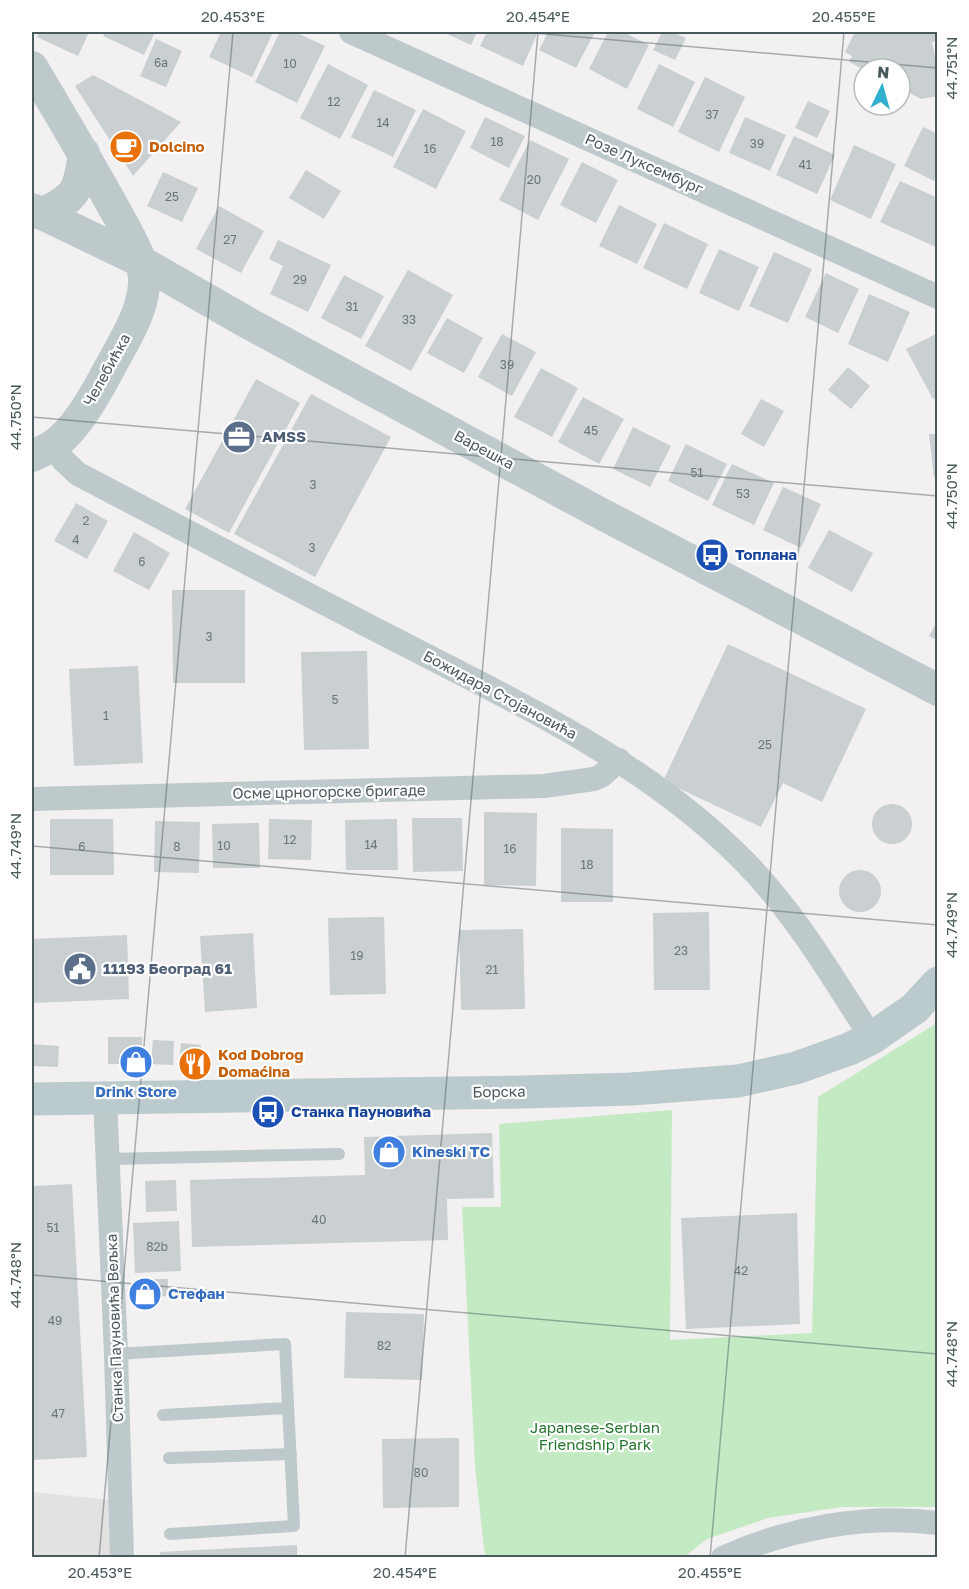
<svg xmlns="http://www.w3.org/2000/svg" width="969" height="1589" viewBox="0 0 969 1589" font-family="'Golos Text',sans-serif">
  <rect width="100%" height="100%" fill="#f2f0f1"/>
  <path fill="#e3e1e2" d="M32,1492l89,9 -1,56 -88,1z"/>
  <path fill="#c4eac4" d="M937,1023v484h-95l-74,11 -61,21 -23,18h-199l-10,-91 -13,-259h39l-2,-83 173,-14 -2,230 142,-7 6,-236z"/>
  <path fill="#cacfd1" d="M40,32h49l-11,24 -41,-19z
    M106,32h49l-11,23 -41,-19z
    M221,32h52l-21,45 -43,-20z
    M280,32h15l30,14 -28,57 -42,-21z
    M443,32h34l-6,13z
    M487,32h51l-15,34 -43,-20z
    M548,32h47l-19,36 -37,-18z
    M608,32h15l26,13 -22,44 -38,-20z
    M662,32h10l14,6 -11,22 -22,-10z
    M855,32h82l1,9 -6,1 6,28v26l-17,3 -21,-11v-19h-37l-14,-7 3,-6 -7,-4z
    M156,39l26,12 -16,36 -26,-11z
    M328,64l40,21 -28,54 -40,-21z
    M659,64l36,18 -22,45 -36,-18z
    M93,75l88,47 -48,54 -58,-90z
    M705,77l40,20 -26,55 -41,-20z
    M374,90l42,20 -23,47 -42,-20z
    M808,101l22,10 -13,27 -22,-10z
    M423,109l43,22 -30,58 -43,-22z
    M485,117l40,19 -16,32 -39,-20z
    M745,117l41,18 -16,36 -41,-18z
    M923,127l15,7v40l-4,7 -30,-15z
    M794,136l41,19 -18,39 -41,-19z
    M530,140l39,19 -31,61 -39,-20z
    M854,145l42,19 -25,55 -41,-19z
    M582,162l36,18 -22,43 -36,-18z
    M306,170l35,21 -17,28 -35,-21z
    M163,172l35,16 -16,34 -35,-16z
    M900,181l38,17v50l-58,-26z
    M619,205l38,19 -20,40 -38,-18z
    M219,206l45,25 -23,42 -45,-24z
    M664,223l44,21 -21,45 -44,-21z
    M278,240l53,25 -23,47 -38,-18 13,-28 -14,-7z
    M719,249l40,18 -20,44 -40,-18z
    M774,252l38,17 -24,54 -39,-17z
    M408,270l45,25 -42,76 -46,-25z
    M826,273l33,16 -21,44 -33,-16z
    M344,275l40,21 -23,43 -40,-21z
    M869,294l41,18 -22,50 -40,-18z
    M447,318l36,20 -19,35 -37,-20z
    M938,333v64l-5,2 -27,-50z
    M502,334l34,18 -24,44 -34,-19z
    M848,367l22,19 -19,23 -23,-19z
    M541,368l37,20 -26,49 -38,-20z
    M256,379l44,24 -71,130 -44,-24z
    M311,394l80,43 -76,140 -81,-43z
    M583,397l41,22 -25,45 -41,-22z
    M761,399l23,12 -20,36 -23,-13z
    M633,427l38,19 -21,41 -37,-18z
    M929,434h9v43h-4z
    M686,444l41,20 -19,37 -40,-20z
    M732,464l42,19 -20,42 -42,-20z
    M783,487l38,17 -20,44 -38,-18z
    M76,503l32,18 -21,38 -33,-18z
    M829,530l44,23 -21,39 -44,-24z
    M134,532l36,21 -21,37 -36,-19z
    M172,590h73v93h-72z
    M938,620v21l-9,-5z
    M728,644l138,65 -44,93 -39,-19 -22,44 -98,-46z
    M367,651l2,98 -65,1 -3,-98z
    M138,666l5,97 -69,3 -5,-97z
    M872 824a20 20 0 1 1 40 0a20 20 0 1 1-40 0Z
    M484,812l53,1 -1,73 -52,-1z
    M412,818h50l1,53 -50,1z
    M50,819h63l1,56h-64z
    M269,819l43,1 -1,40 -43,-1z
    M397,819l1,51h-52l-1,-50z
    M155,821l45,1 -1,51 -45,-1z
    M259,823l1,45h-47l-1,-44z
    M561,828l52,1v73h-52z
    M839 891a21 21 0 1 1 42 0a21 21 0 1 1-42 0Z
    M709,912l1,78h-56l-1,-77z
    M384,917l2,77 -56,1 -2,-77z
    M523,929l2,80 -64,1 -2,-80z
    M253,933l4,75 -52,4 -5,-76z
    M127,935l2,64 -97,4v-64z
    M108,1037h34v27h-34z
    M153,1040l21,1 -1,24 -22,-1z
    M181,1043l20,2 -1,21 -21,-1z
    M32,1044l27,2 -1,21 -26,-1z
    M492,1133l2,65 -47,1 1,41 -256,7 -2,-67 175,-5 -1,-38z
    M176,1180l1,31 -31,1 -1,-31z
    M72,1184l15,273 -55,3v-274z
    M797,1213l3,111 -114,5 -5,-111z
    M179,1221l2,50 -46,2 -2,-50z
    M142,1279h26v17l-26,1z
    M346,1312l78,2 -2,66 -78,-2z
    M459,1438v69l-76,1 -1,-69z
    M297,1545v13h-136l-1,-6z"/>
  <g fill="none" stroke-linecap="round" stroke-linejoin="round">
    <path stroke="#bdc9cb" stroke-width="12" d="M108,1159l231,-5
      M116,1354l169,-10 9,182 -124,8
      M163,1415l124,-7
      M169,1458l122,-4"/>
    <path stroke="#bdc9cb" stroke-width="24" d="M351,32l587,265
      M54,445l9,15 15,14c107,56 214,113 322,168 121,63 246,120 343,218 52,52 89,117 129,178
      M32,799l512,-13 50,-7 7,-3 18,-16
      M105,1098l11,256 6,204
      M723,1558c65,-30 143,-44 215,-35"/>
    <path stroke="#bdc9cb" stroke-width="32" d="M32,67c28,47 56,94 83,143 11,20 31,52 29,75 -2,30 -22,59 -35,84 -12,23 -35,64 -57,77 -6,4 -14,7 -20,10
      M32,209l108,52 108,62 350,189 340,178
      M41,214c35,-16 38,-23 43,-61"/>
    <path stroke="#bbcacc" stroke-width="33" d="M32,1099l491,-7 108,-3 107,-8 58,-13 53,-19 23,-11 43,-30 23,-25"/>
  </g>
  <path fill="none" stroke="#4a595b" stroke-width="1.5" stroke-opacity="0.45" d="M522,32l416,36M32,417l906,79M32,846l906,79M32,1275l906,79M99,1558l134,-1526M405,1558l133,-1526M710,1558l134,-1526"/>
  <defs>
    <symbol id="cafe-disc" viewBox="-11 -11 22 22"><circle r="9.5" fill="#e8710a" stroke="#fff"/><path d="M-5.5-4.5H6V0H3Q3 3.5 0 3.5H-2.5Q-5.5 3.5-5.5 0ZM3-3.2v2h1.7v-2ZM-6 4.5H4V6H-6Z" fill="#fff"/></symbol>
    <symbol id="office-disc" viewBox="-11 -11 22 22"><circle r="9.5" fill="#5c6f8a" stroke="#fff"/><path d="M-6-3h4V-5.5h4V-3h4V5H-6ZM-1-4.5V-3h2v-1.5ZM-6 0V1H6V0Z" fill="#fff"/></symbol>
    <symbol id="bus-disc" viewBox="-11 -11 22 22"><circle r="9.5" fill="#1a4fb4" stroke="#fff"/><path d="M-5-6H5V4H4V6H2V4H-2V6H-4V4H-5ZM-3.5-4V0h7V-4ZM-3.5 1.2v1.5H-2V1.2ZM2 1.2v1.5H3.5V1.2Z" fill="#fff"/></symbol>
    <symbol id="civic-disc" viewBox="-11 -11 22 22"><circle r="9.5" fill="#5c6f8a" stroke="#fff"/><path d="M-.6-6.5H3V-4.5H.6V-3L4-1V1h2V6H-6V1h2V-1L-.6-3ZM-1.2 2.5V6h2.4V2.5Z" fill="#fff"/></symbol>
    <symbol id="shop-disc" viewBox="-11 -11 22 22"><circle r="9.5" fill="#3f7fe0" stroke="#fff"/><path d="M-5-2.5h2.3a2.7 3.5 0 0 1 5.4 0H5L5.5 6h-11ZM-1.5-2.5h3a1.5 2.3 0 0 0-3 0Z" fill="#fff"/></symbol>
    <symbol id="restaurant-disc" viewBox="-11 -11 22 22"><circle r="9.5" fill="#e8710a" stroke="#fff"/><path d="M-5-6h1v4h1v-4h1v4h1v-4h1v5L-1.5 .5V6h-2V.5L-5-1ZM5-6V6H3V1.5H1.5Q1.5-4 5-6Z" fill="#fff"/></symbol>
  </defs>
  <g fill-rule="evenodd">
    <use href="#cafe-disc" x="107" y="128" width="38" height="38"/>
    <use href="#office-disc" x="220" y="418" width="38" height="38"/>
    <use href="#bus-disc" x="693" y="536" width="38" height="38"/>
    <use href="#civic-disc" x="61" y="950" width="38" height="38"/>
    <use href="#shop-disc" x="117" y="1043" width="38" height="38"/>
    <use href="#restaurant-disc" x="176" y="1045" width="38" height="38"/>
    <use href="#bus-disc" x="249" y="1093" width="38" height="38"/>
    <use href="#shop-disc" x="370" y="1133" width="38" height="38"/>
    <use href="#shop-disc" x="126" y="1275" width="38" height="38"/>
  </g>
  <g text-anchor="middle" stroke-width="4.5" stroke-linejoin="round" paint-order="stroke">
    <g font-size="12" fill="#6a7678">
      <text x="161" y="67">6a</text>
      <text x="290" y="68">10</text>
      <text x="334" y="106">12</text>
      <text x="712" y="119">37</text>
      <text x="383" y="127">14</text>
      <text x="497" y="146">18</text>
      <text x="757" y="148">39</text>
      <text x="430" y="153">16</text>
      <text x="805" y="169">41</text>
      <text x="534" y="184">20</text>
      <text x="172" y="201">25</text>
      <text x="230" y="244">27</text>
      <text x="300" y="284">29</text>
      <text x="352" y="311">31</text>
      <text x="409" y="324">33</text>
      <text x="507" y="369">39</text>
      <text x="591" y="435">45</text>
      <text x="697" y="477">51</text>
      <text x="313" y="489">3</text>
      <text x="743" y="498">53</text>
      <text x="86" y="525">2</text>
      <text x="76" y="544">4</text>
      <text x="312" y="552">3</text>
      <text x="142" y="566">6</text>
      <text x="209" y="641">3</text>
      <text x="335" y="704">5</text>
      <text x="106" y="720">1</text>
      <text x="765" y="749">25</text>
      <text x="290" y="844">12</text>
      <text x="371" y="849">14</text>
      <text x="224" y="850">10</text>
      <text x="82" y="851">6</text>
      <text x="177" y="851">8</text>
      <text x="510" y="853">16</text>
      <text x="587" y="869">18</text>
      <text x="681" y="955">23</text>
      <text x="357" y="960">19</text>
      <text x="492" y="974">21</text>
      <text x="319" y="1224">40</text>
      <text x="53" y="1232">51</text>
      <text x="157" y="1251">82b</text>
      <text x="741" y="1275">42</text>
      <text x="55" y="1325">49</text>
      <text x="384" y="1350">82</text>
      <text x="58" y="1418">47</text>
      <text x="421" y="1477">80</text>
    </g>
    <g font-size="15" font-weight="bold" fill="#c56008" stroke="#fff" text-anchor="start">
      <text x="149" y="152">Dolcino</text>
      <text x="218" y="1060">Kod Dobrog<tspan x="218" dy="17">Domaćina</tspan></text>
    </g>
    <g font-size="15" fill="#4a595b" stroke="#fff">
      <text transform="translate(644 164) rotate(24)" y="5">Розе Луксембург</text>
      <text transform="translate(107 370) rotate(-61)" y="5">Челебићка</text>
      <text transform="translate(484 450) rotate(28)" y="5">Варешка</text>
      <text transform="translate(500 695) rotate(28)" y="5">Божидара Стојановића</text>
      <text transform="translate(329 792) rotate(-1)" y="5">Осме црногорске бригаде</text>
      <text transform="translate(499 1092) rotate(-1)" y="5">Борска</text>
      <text transform="translate(115 1328) rotate(-92)" y="5">Станка Пауновића Вељка</text>
    </g>
    <g font-size="15" font-weight="bold" fill="#4e5e75" stroke="#fff" text-anchor="start">
      <text x="262" y="442">AMSS</text>
      <text x="103" y="974">11193 Београд 61</text>
    </g>
    <g font-size="15" font-weight="bold" fill="#164399" stroke="#fff" text-anchor="start">
      <text x="735" y="560">Топлана</text>
      <text x="291" y="1117">Станка Пауновића</text>
    </g>
    <g font-size="15" font-weight="bold" fill="#366cbe" stroke="#fff" text-anchor="start">
      <text x="136" y="1097" text-anchor="middle">Drink Store</text>
      <text x="412" y="1157">Kineski TC</text>
      <text x="168" y="1299">Стефан</text>
    </g>
    <g font-size="15" fill="#23742d" stroke="#fff">
      <text x="595" y="1433">Japanese-Serbian<tspan x="595" dy="17">Friendship Park</tspan></text>
    </g>
  </g>
  <rect width="969" height="1589" fill="none" stroke="#ffffff" stroke-width="66"/>
  <g transform="translate(882 87) rotate(5)"><circle r="28" fill="#ffffff" stroke="#b7bdbd" stroke-width="1.5"/>
  <path d="M0-4.5L10 22L0 15L-10 22Z" fill="#30b0cc"/>
  <text y="-9" font-size="16" font-weight="bold" text-anchor="middle" fill="#4a595b">N</text>
  </g>
  <rect x="33" y="33" width="903" height="1523" fill="none" stroke="#4a595b" stroke-width="2"/>
  <g font-size="15" text-anchor="middle" fill="#4a595b">
    <text x="233" y="22">20.453°E</text>
    <text x="538" y="22">20.454°E</text>
    <text x="844" y="22">20.455°E</text>
    <text transform="translate(952 68) rotate(-90)" y="5">44.751°N</text>
    <text transform="translate(16 417) rotate(-90)" y="5">44.750°N</text>
    <text transform="translate(952 496) rotate(-90)" y="5">44.750°N</text>
    <text transform="translate(16 846) rotate(-90)" y="5">44.749°N</text>
    <text transform="translate(952 925) rotate(-90)" y="5">44.749°N</text>
    <text transform="translate(16 1275) rotate(-90)" y="5">44.748°N</text>
    <text transform="translate(952 1354) rotate(-90)" y="5">44.748°N</text>
    <text x="100" y="1578">20.453°E</text>
    <text x="405" y="1578">20.454°E</text>
    <text x="710" y="1578">20.455°E</text>
  </g>
</svg>
